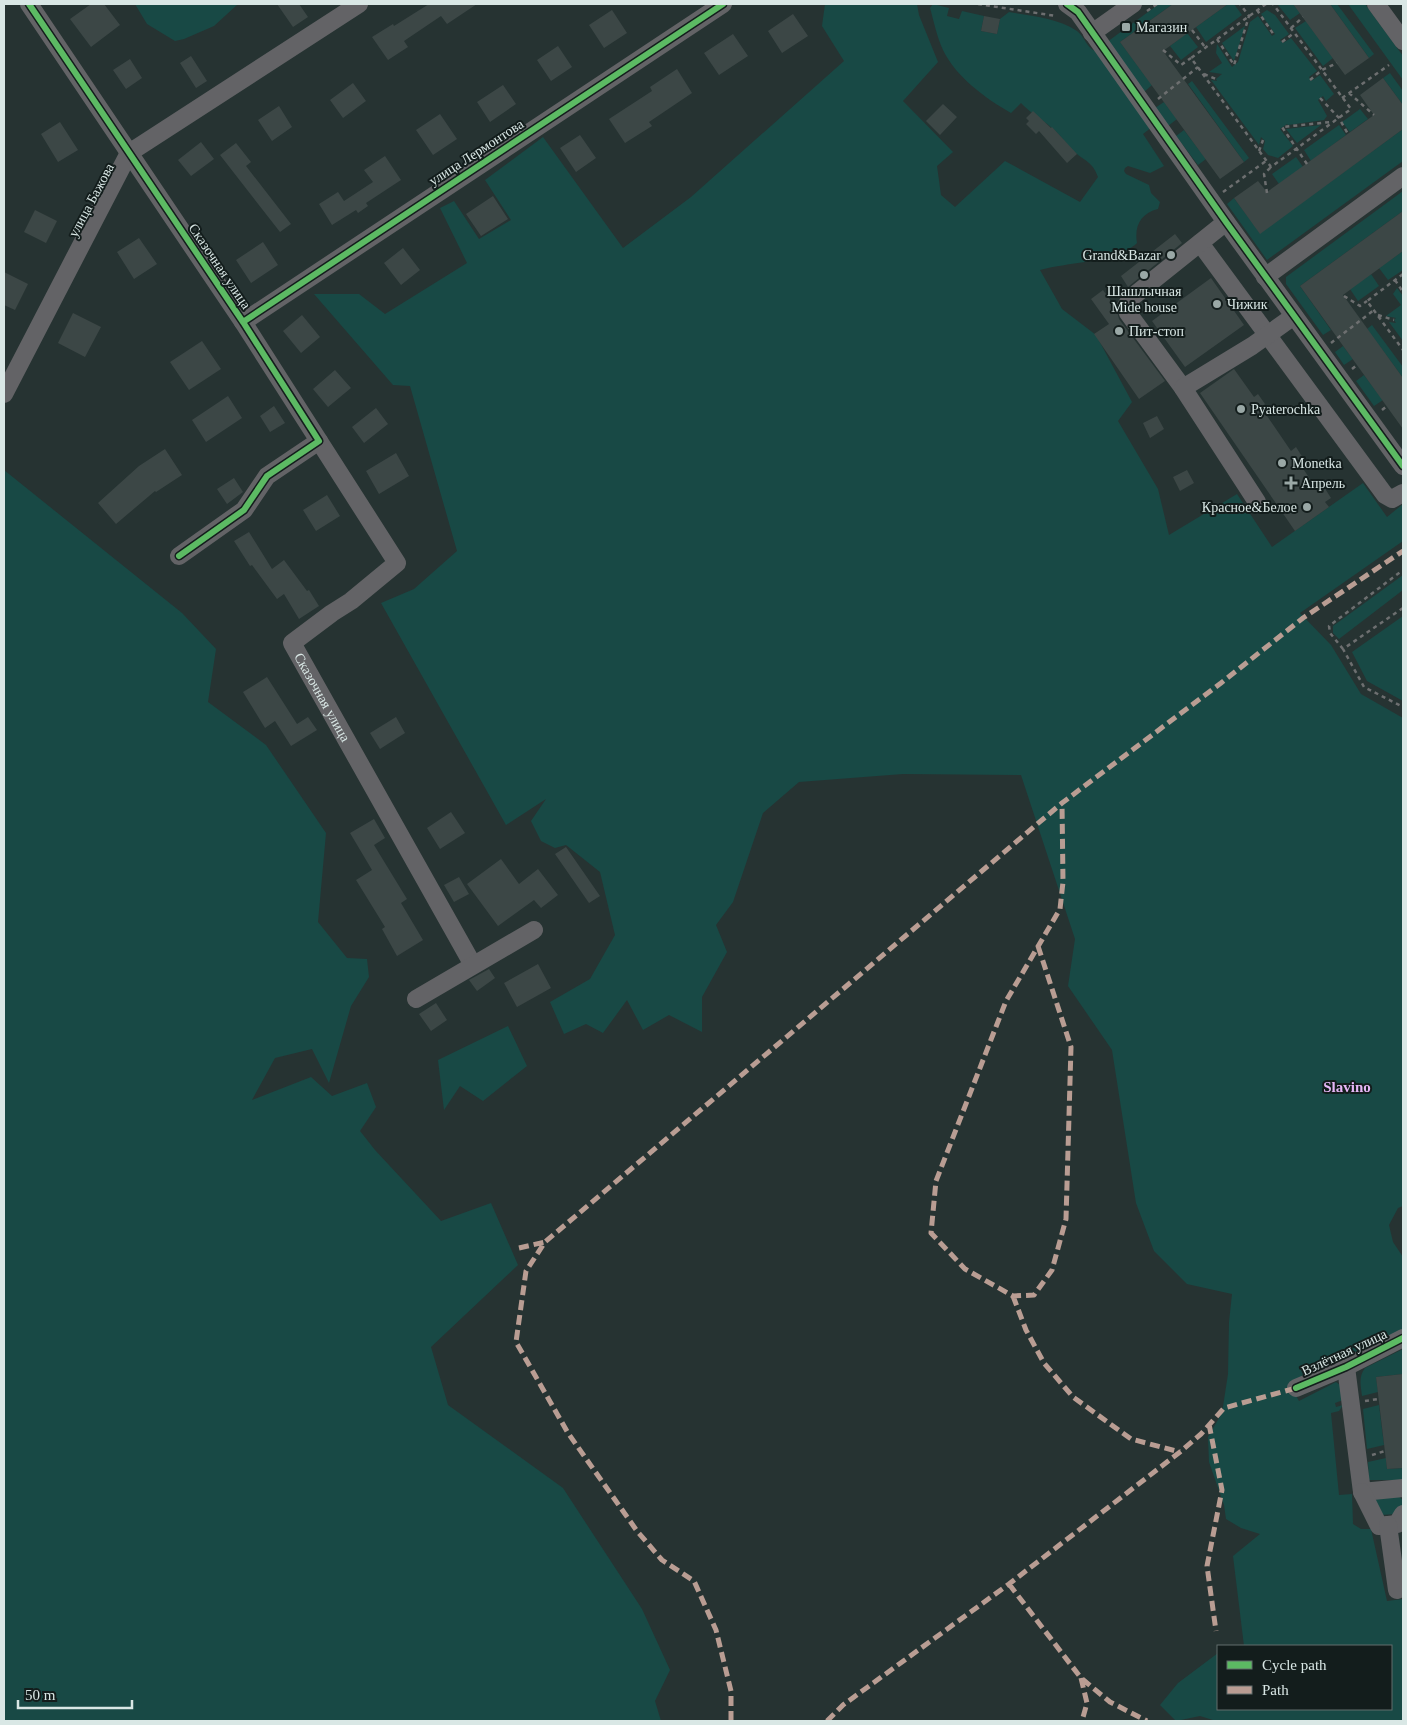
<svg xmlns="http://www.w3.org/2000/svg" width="1407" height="1725" viewBox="0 0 1407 1725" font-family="'Times New Roman',serif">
  <rect width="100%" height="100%" fill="#263332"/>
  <path fill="#184945" d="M135,4h103l-24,22 -30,13 -9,2 -28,-17z
    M825,4h92l2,11 19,47 -35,39 50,51 -16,14 4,29 14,12 50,-46 75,41 18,-25c-5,-14 -11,-15 -21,-23 -9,-7 -16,-19 -25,-26 -10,-9 -22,-15 -31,-25l-10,10c-26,-15 -55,-36 -68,-63 -6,-13 -9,-28 -13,-42l3,-4 16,4 -2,8 12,3 3,-8 22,5 -3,15 16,3 3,-15 9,-7c23,4 49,6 68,19 7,5 10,17 18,20l57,76 -9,7 21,32 -14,7 -22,-7 -3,2 -1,3 2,3 23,11 2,8 9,9 -2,7c-17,4 -24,17 -21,34 -21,20 -70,19 -97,27l22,39 34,26 36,67 -14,19 40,68 11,46 68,-41 35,53 91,-64 24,34 16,-13v37l-103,72 31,32 30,49 42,24v488l-5,2 -9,17 4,17 10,15v73l-113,55 9,16 37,-19 4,3 3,15 -8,3 1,4 7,-2 -4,6 -8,2 8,82 13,-1 1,30 8,5h10l16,72 16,-2v122h-187l-16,-5 -24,5 -16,-16 18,-22 40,-30v56h173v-63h-147l-11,-90 27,-22 -19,-6 -15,-9 -2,-14 -15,-43 -1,-25 14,-24 6,-39 1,-52 3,-28 -45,-10 -33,-33 -18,-48 -24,-153 -44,-64 7,-47 -54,-164 -118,-1 -104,8 -36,31 -30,89 -17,23 11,27 -25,45v35l-33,-17 -26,15 -16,-30 -24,33 -17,-9 -22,10 -14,-32 40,-23 25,-44 -15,-63 -34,-27 -11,3 -14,-7 -10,-20 15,-22 -40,26 -125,-222 33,-14 43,-38 -47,-165 -17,-1 -79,-91h45l26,20 82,-51 -27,-55 14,-7 25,38 32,-19 -26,-40 58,-43 80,111 68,-51 153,-136 -22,-35z
    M1159,4h14l-53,38 32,43 -8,7 -37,-50z
    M1228,4h6l8,11 -36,27 -10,-15z
    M1280,4h13l7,9 -10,7 -12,-15z
    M1330,4h7l37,50 -5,4z
    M1348,4h17l38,52v24z
    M1267,10l8,5 14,19 -9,6 3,3 8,-5 26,33 -8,6 2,4 9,-6 14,19 -8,7 -3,-5 -5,4 9,16 -3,4 -36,5 -1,-1 -7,5 13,17 -15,12 -10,-3 -5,-6 2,-8 -4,-4 -2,8 -48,-65 6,1 -1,-2 6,-5 -13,-2 13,-9 -6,-10 1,-9 15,23 6,-5 12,-40 8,-6 14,20 3,-2 -14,-20z
    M1306,21l27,37 -10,8 -28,-38z
    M1245,26l-11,35 -12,-18z
    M1187,33l11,14 -17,13 -11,-14z
    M1390,73l13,18v14l-20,-27z
    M1192,81l57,77 -5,4 -56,-78z
    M1164,102l13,17 -9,7 -13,-18z
    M1360,109l8,10 -18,13 -8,-10z
    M1321,125l-24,18 -11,-14z
    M1339,125l7,10 -35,26 -7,-11z
    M1403,129v32l-136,99 -40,-56 7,-6 26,35z
    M1184,130l22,29 -8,6 -22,-29z
    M1296,157l7,10 -24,17 -7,-10z
    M1403,191v20l-103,75 31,44 -8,5 -37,-51v-7z
    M1403,251v19l-15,10 -9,-12z
    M1371,274l8,12 -21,15 -8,-12z
    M1397,288l6,8v45l-14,-19 7,1 -2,-3 2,-2 -10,-2 15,-11 -8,-11z
    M1372,325l31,42v11l-36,-49z
    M1343,346l10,13 -9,6 -9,-13z
    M1364,375l19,25 -9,6 -18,-25z
    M4,470l178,143 34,36 -8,53 58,43 60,88 -8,89 29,36 20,1 2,18 -18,29 -22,77 -17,-34 -37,9 -23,42 59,-23 21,19 35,-13 9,24 -16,24 15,19 66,71 50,-18 27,62 -87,82 17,58 115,83 79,121 28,61 -15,31 6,20h-657z
    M1403,575v15l-64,49 -6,-6v-7z
    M1403,616v85l-36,-20 -15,-29z
    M508,1026l19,40 -44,35 -23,-15 -16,24 -6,-50z
    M1403,1349v25l-27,3 2,15 -16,4c-1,-10 -4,-19 3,-28z
    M1379,1405l5,40 -17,4 -4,-40z
    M1386,1458l1,11 16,-1v12h-34l-1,-18z
    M1376,1496h22l5,4 -2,9 -4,5 -17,1 -6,-9z"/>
  <path fill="#3c4746" d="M91,4h13l16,21 -29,22 -21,-28z
    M277,4h22l9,13 -15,10z
    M429,4h48l-30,20 -6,-8 -37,25 4,6 -20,13 -16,-23 21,-13 1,2z
    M1173,4h55l-65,47 81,111 -24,17 -100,-137z
    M1293,4h37l39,54 -24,17z
    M612,10l15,23 -23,15 -15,-23z
    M793,14l15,22 -26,17 -14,-22z
    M984,16l16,3 -3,15 -16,-3z
    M733,34l15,22 -29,19 -15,-22z
    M558,46l14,21 -21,14 -14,-21z
    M191,56l16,25 -11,7 -16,-25z
    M130,59l12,19 -16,11 -13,-19z
    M677,69l15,24 -43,29 3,4 -27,17 -16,-24 43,-28 -2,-4z
    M1383,78l20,27v24l-143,105 -26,-36 24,-17 9,11 107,-77 -14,-20z
    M353,83l13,18 -23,17 -13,-18z
    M503,85l13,19 -26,18 -13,-20z
    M943,104l14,13 -17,18 -14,-14z
    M279,106l13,21 -20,14 -14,-21z
    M1033,111l18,17 1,-1 25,27 -10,9 -28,-32 -3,3 -10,-10 3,-3 -3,-3z
    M440,114l17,25 -24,16 -17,-25z
    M60,122l18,28 -20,12 -17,-28z
    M580,135l16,23 -20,14 -16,-24z
    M201,142l13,17 -23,17 -13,-16z
    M236,143l15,19 -5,4 45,58 -11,8 -60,-77z
    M385,156l16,24 -35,23 2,3 -10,7 -2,-3 -24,15 -13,-21 19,-12 6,9 29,-19 -9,-12z
    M493,196l15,23 -27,17 -15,-22z
    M35,210l22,11 -11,22 -22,-11z
    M1403,211v40l-60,44 60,83v51l-103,-143z
    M1175,234l7,9 -54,44 -7,-11z
    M139,238l18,26 -23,15 -17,-27z
    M263,242l15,23 -27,18 -15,-23z
    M403,248l17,22 -19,15 -17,-22z
    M4,272l24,12 -13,26 -11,-5z
    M1211,278l33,47 -59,42 -33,-46z
    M1103,290l13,18 3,11 46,62 -26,18 -45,-65 15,-10 -18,-25z
    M73,313l28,14 -16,30 -27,-14z
    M302,315l18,22 -19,16 -18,-22z
    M202,341l19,28 -32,21 -19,-28z
    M1234,369l20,28 4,-3 7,10 -2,2 4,5 -2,2 26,38 5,-4 7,11 -5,3 20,30 6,-4 7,11 -6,4 4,5 -34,24 -95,-138z
    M335,370l16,18 -23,19 -15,-18z
    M228,396l14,22 -36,24 -14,-22z
    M274,406l11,17 -15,9 -10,-16z
    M376,408l12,16 -24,19 -12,-16z
    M1157,416l7,13 -14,9 -7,-15z
    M165,449l17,26 -26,17 -1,-1 -39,33 -18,-21 41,-37z
    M396,453l13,23 -30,18 -13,-23z
    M1187,470l7,13 -14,8 -7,-14z
    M234,478l9,14 -16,12 -10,-15z
    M327,495l13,21 -24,15 -13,-21z
    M249,532l23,37 12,-9 23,31 2,-1 10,16 -20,13 -15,-25 -7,5 -25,-34 -2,1 -16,-25z
    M267,677l30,47 11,-7 9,13 -26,16 -16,-25 -10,7 -22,-36z
    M396,717l9,16 -25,16 -10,-16z
    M451,812l14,21 -25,16 -13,-21z
    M374,819l11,19 -11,7 33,54 -6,4 22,37 -26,16 -15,-27 3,-2 -29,-47 16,-10 -22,-37z
    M566,847l34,49 -11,7 -34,-49z
    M501,859l18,25 19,-15 20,26 -17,13 -7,-8 -36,26 -31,-42z
    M459,877l10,17 -15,8 -10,-17z
    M538,964l13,24 -34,19 -13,-24z
    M489,969l6,9 -18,13 -8,-11z
    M436,1003l11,17 -16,11 -12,-17z
    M1403,1374v94l-16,1 -11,-92z"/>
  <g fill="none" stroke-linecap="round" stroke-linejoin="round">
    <path stroke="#6d6f70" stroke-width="2.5" stroke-dasharray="4 4" stroke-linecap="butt" d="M978,4l78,12
      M1266,4l-75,54 80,109 80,-58 -78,-105
      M1257,10l17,25
      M1147,11l10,-7
      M1291,28l12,-11
      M1192,30l13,17
      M1217,39l17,26 15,-49 -9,-12
      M1282,42l12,-9
      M1163,50l18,15 10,-7
      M1204,74l12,5
      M1310,80l12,-10 15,-7
      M1349,93l25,22
      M1320,98l19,20 9,16
      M1342,98l47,-33
      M1158,99l40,-32
      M1259,151l4,-11
      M1307,164l-25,-37 49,-5
      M1223,192l43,-31
      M1267,193l-3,-19 7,-7
      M1403,274l-36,27 36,49
      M1395,280l8,12
      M1344,296l16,10 7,-5
      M1378,315l16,5
      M1331,343l43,-33
      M1352,369l5,-4
      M1382,410l5,-4
      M1403,608l-60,41 21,38 39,20
      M1343,649l-13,-16 -1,-7 74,-56
      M1365,1401l13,-2
      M1372,1455l13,-4"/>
    <g stroke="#636366" stroke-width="18">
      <path d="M29,4l214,318 76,119 -52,35 -23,34 -65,46"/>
      <path d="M1067,4l11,8 148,210 177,244"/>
      <path d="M1376,4l27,37"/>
      <path d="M1092,33l41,-29"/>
      <path d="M1200,243l185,252 7,4 11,-6"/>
      <path d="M1265,277l138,-101"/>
      <path d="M243,322l480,-318"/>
      <path d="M1183,388l-55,-75 -2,-7 5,-8 95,-76"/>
      <path d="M4,394l125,-241 230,-149"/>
      <path id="s1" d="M319,441l78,122 -46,38 -19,12 -40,30 181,322"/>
      <path d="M1257,502l-74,-114 69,-42 42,-30"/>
      <path d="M416,999l118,-69"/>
      <path d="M1346,1367l16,125 41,-4"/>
      <path d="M1296,1388l50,-21 57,-29"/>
      <path d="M1362,1492l17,34 18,-2 6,-10"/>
      <path d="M1388,1525l9,65"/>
    </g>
    <path stroke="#b99d93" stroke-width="5" stroke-dasharray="10 5" stroke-linecap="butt" d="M1038,946l33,101 -5,172 -14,51 -18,25 -21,1 -48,-27 -34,-36 5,-52 70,-180 54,-92 3,-27 -1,-79
      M519,1248l26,-6
      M1013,1296l13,34 18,33 29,34 58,42 49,13
      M1209,1424l13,66 -15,76 9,65
      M1009,1584l72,94 29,24 37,19
      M1081,1678l6,25 -5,18
      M731,1721v-30l-15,-61 -22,-49 -32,-21 -25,-29 -69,-98 -52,-91 10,-71 19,-29 517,-439 159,-120 82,-65 100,-67
      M827,1721l16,-16 166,-121 171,-132 21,-18 23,-26 72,-20"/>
    <defs>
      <path id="cycleway" d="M29,4l214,318 76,119 -52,35 -23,34 -65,46
        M1067,4l11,8 148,210 177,244
        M243,322l480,-318
        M1296,1388l50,-21 57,-29"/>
    </defs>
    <use href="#cycleway" stroke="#131d1c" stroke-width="9"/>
    <use href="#cycleway" stroke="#5cba63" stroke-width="6"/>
  </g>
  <g fill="#9aa8a6" stroke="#131d1c" stroke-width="2">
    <rect x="1121" y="22" width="10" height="10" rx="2.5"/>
    <circle cx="1171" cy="255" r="5"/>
    <circle cx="1144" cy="275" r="5"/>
    <circle cx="1217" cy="304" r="5"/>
    <circle cx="1119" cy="331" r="5"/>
    <circle cx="1241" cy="409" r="5"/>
    <circle cx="1282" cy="463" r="5"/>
    <path d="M1288.5 475.5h5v5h5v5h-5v5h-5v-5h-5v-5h5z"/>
    <circle cx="1307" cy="507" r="5"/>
  </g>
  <g text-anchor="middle" stroke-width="4" stroke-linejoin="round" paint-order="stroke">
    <g font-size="14" fill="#d9e7e5" stroke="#131d1c" text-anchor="start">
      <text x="1136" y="32">Магазин</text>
      <text x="1161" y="260" text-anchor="end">Grand&amp;Bazar</text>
      <text x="1144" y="296" text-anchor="middle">Шашлычная<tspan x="1144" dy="16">Mide house</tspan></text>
      <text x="1227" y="309">Чижик</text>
      <text x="1129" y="336">Пит-стоп</text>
      <text x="1251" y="414">Pyaterochka</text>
      <text x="1292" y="468">Monetka</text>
      <text x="1301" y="488">Апрель</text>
      <text x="1297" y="512" text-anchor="end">Красное&amp;Белое</text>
    </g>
    <g font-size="14" fill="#d9e7e5" stroke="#131d1c">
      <text transform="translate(476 152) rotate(-33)" y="5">улица Лермонтова</text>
      <text transform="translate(91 200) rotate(-62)" y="5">улица Бажова</text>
      <text transform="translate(220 266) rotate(56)" y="5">Сказочная улица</text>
      <text dy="5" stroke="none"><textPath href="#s1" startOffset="339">Сказочная улица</textPath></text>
      <text transform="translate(1344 1352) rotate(-25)" y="5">Взлётная улица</text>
    </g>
    <g font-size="15" font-weight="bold" fill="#e5b6f6" stroke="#131d1c">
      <text x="1347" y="1092">Slavino</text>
    </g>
  </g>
  <rect width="1407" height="1725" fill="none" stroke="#d9e7e5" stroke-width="10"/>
  <rect x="1217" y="1645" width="175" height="65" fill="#131d1c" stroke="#626e6c"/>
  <rect x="1227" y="1661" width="25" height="8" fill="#5cba63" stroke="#626e6c"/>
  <text x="1262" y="1670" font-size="15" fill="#d9e7e5">Cycle path</text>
  <rect x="1227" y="1686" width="25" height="8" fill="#b99d93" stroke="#626e6c"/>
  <text x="1262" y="1695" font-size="15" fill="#d9e7e5">Path</text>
  <path d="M18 1700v8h114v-8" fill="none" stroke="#d9e7e5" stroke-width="2.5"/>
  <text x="25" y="1700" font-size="15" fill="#d9e7e5" stroke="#131d1c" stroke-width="4" paint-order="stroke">50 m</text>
</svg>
